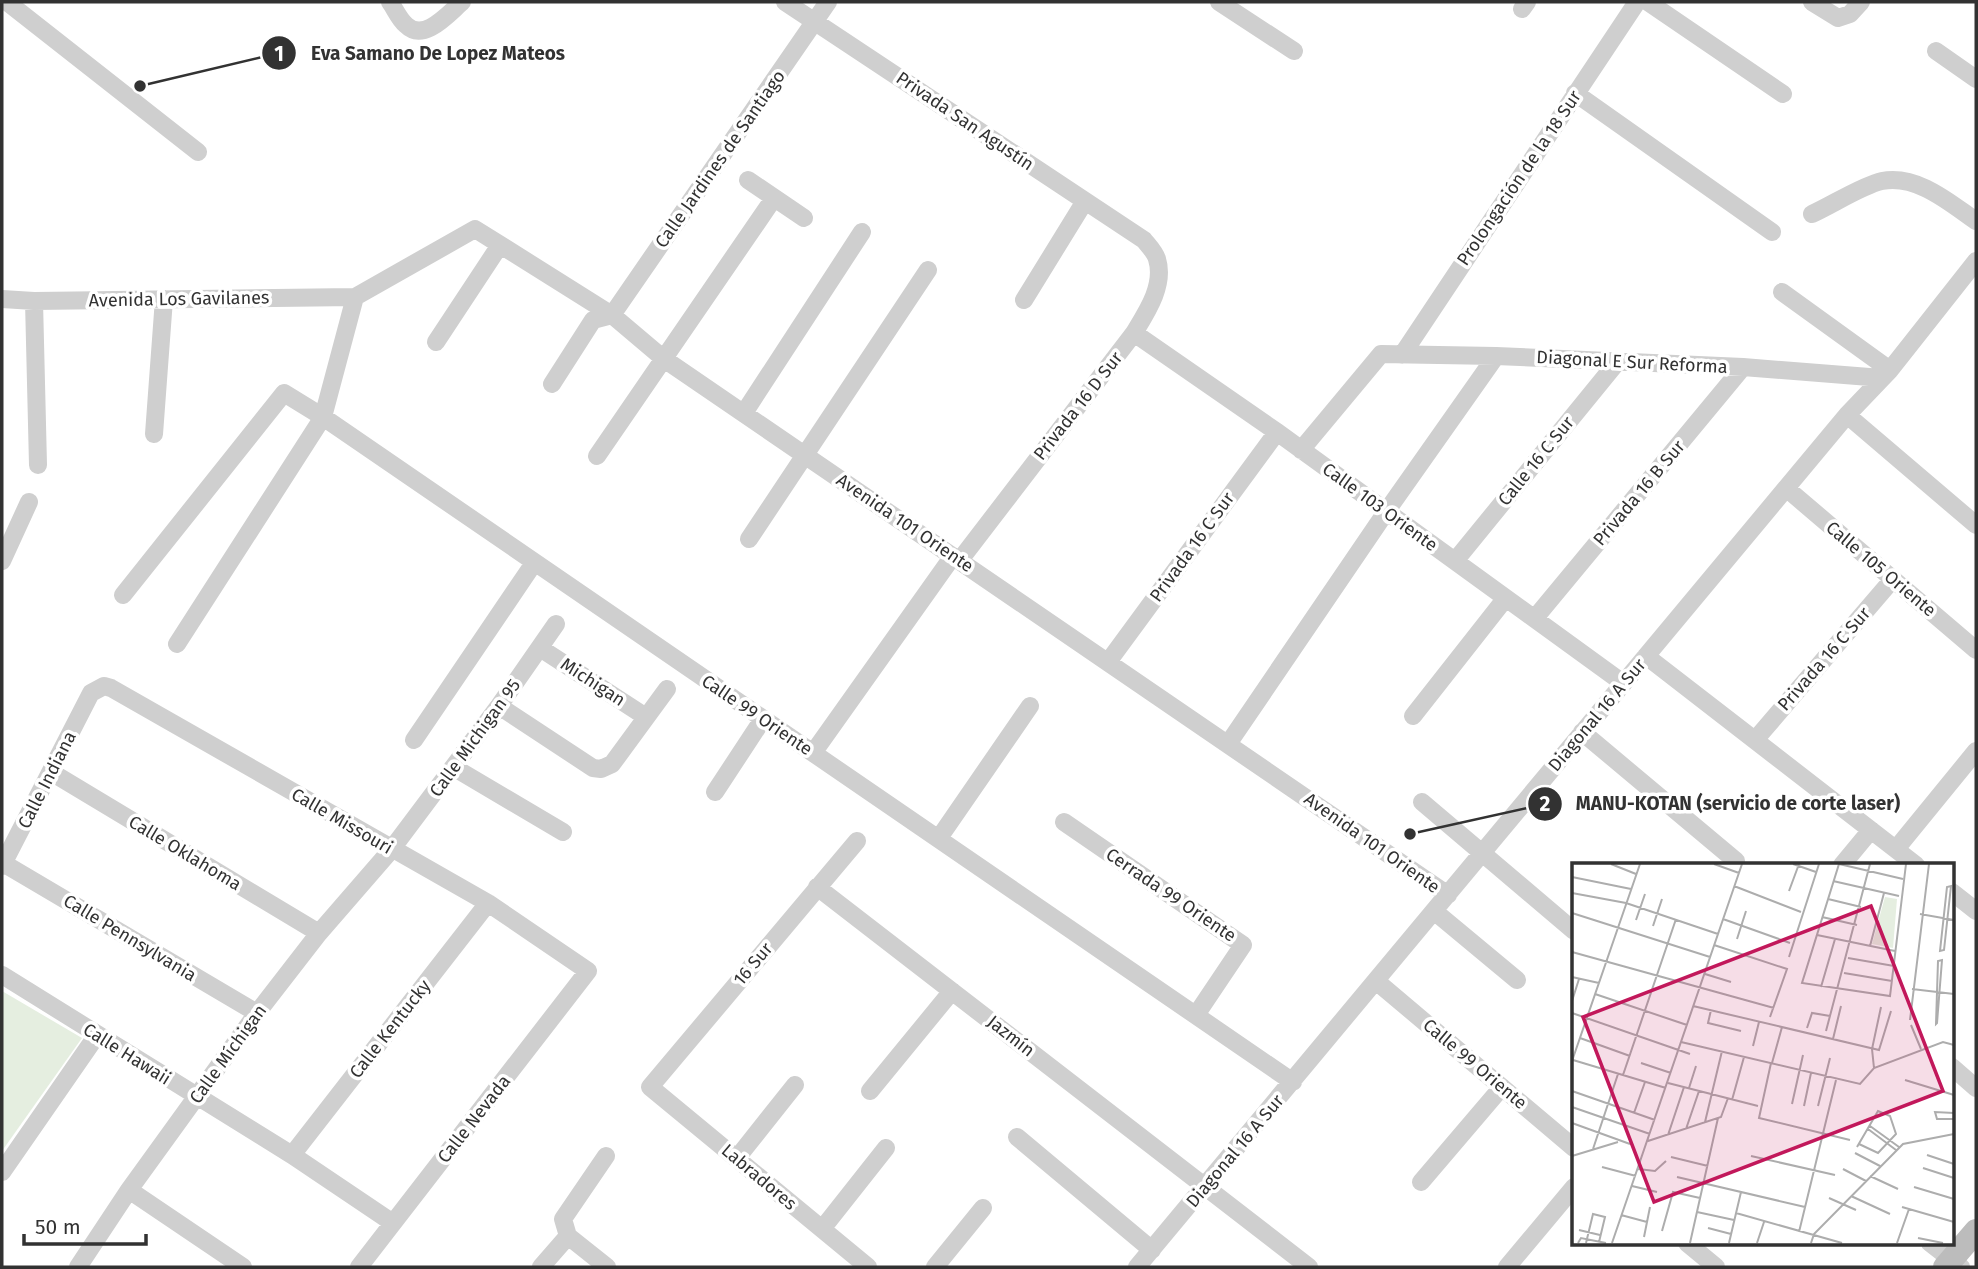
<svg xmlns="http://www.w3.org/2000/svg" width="1978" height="1269" viewBox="0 0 1978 1269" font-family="'Fira Sans',sans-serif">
  <rect width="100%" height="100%" fill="#fff"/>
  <path fill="#e5eee0" d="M2,991l80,47 -80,113z"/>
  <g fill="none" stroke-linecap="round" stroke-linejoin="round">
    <path stroke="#cfcfcf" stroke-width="18" d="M7,2l191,150
      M390,2c5,7 9,17 16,23 18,18 43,-12 56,-23
      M785,2l359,238c4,5 11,12 13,19 8,26 -10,53 -23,74l-174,227
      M1219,2l75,49
      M1648,2l135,92
      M1812,2l26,16 12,-4 11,-12
      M1522,9l5,-7
      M1936,51l40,28
      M1575,93l197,139
      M748,180l56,38
      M1812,214c20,-9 51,-29 70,-33 35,-7 68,22 94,40
      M1782,292l108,78
      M2,299l32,2 321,-4 120,-68 137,86 52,44 784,536
      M1024,300l61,-99
      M34,301l4,164
      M612,315l216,-313
      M1134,333l143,99 346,251
      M436,342l64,-97
      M1402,355l235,-353
      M552,384l41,-64 19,-5
      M744,413l118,-181
      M1847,415l129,110
      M154,434l10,-135
      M1301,450l80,-96 115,2 247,11 139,11
      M597,456l177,-258
      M1786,488l190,162
      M749,539l179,-269
      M2,561l27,-59
      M1455,561l163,-200
      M123,595l161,-202 39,24 970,665
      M1535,618l208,-251
      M177,644l146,-227 32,-120
      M540,648l106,69
      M1646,656l270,209
      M1108,662l169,-230
      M499,706l94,62 8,1 11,-5 55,-75
      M1413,716l92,-117
      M1582,732l154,129
      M414,740l120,-177
      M1755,740l138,-161
      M1228,744l158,-232 110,-156
      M813,753l140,-197
      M453,767l110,65
      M51,772l268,161
      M715,792l48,-73
      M1422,802l152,129
      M1064,822l179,123 -47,70
      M939,838l91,-132
      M857,841l-207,246 218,180
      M1896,849l80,-98
      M3,863l254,150
      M1842,865l29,-35
      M2,866l89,-173 13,-7 7,2 377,215 100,68 -229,296
      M817,887l492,380
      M1952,892l24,19
      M1434,911l83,69
      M2,975l290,180 101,68
      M1376,981l198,167
      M1952,1067l24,21
      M870,1091l82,-100
      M1017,1137l135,113
      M292,1155l196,-252
      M737,1158l58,-73
      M2,1172l95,-137
      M1421,1182l81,-95
      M129,1190l114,77
      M822,1229l64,-81
      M568,1236l-5,-17 43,-63
      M568,1236l39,31
      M1687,1243l29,24
      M1930,1243l31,24
      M78,1267l51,-77 128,-177 62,-80 72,-83 108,-144 57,-82
      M541,1267l27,-31
      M935,1267l48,-59
      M1137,1267l710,-852 43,-45 86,-109
      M1507,1267l67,-80"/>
    <path stroke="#bcbcbc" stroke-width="24" d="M1945,1267l31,-36"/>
  </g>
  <g text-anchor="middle" stroke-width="7" stroke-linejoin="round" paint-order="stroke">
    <g font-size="18" fill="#323232" stroke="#fff">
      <text transform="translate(965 121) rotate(34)" y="6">Privada San Agustín</text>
      <text transform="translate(720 159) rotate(-55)" y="6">Calle Jardines de Santiago</text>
      <text transform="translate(1519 178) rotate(-56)" y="6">Prolongación de la 18 Sur</text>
      <text transform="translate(179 299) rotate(-1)" y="6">Avenida Los Gavilanes</text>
      <text transform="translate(1632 362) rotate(3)" y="6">Diagonal E Sur Reforma</text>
      <text transform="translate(1078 406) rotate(-52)" y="6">Privada 16 D Sur</text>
      <text transform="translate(1536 461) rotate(-51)" y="6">Calle 16 C Sur</text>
      <text transform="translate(1639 493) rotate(-50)" y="6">Privada 16 B Sur</text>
      <text transform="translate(1380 507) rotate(36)" y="6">Calle 103 Oriente</text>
      <text transform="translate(905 523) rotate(34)" y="6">Avenida 101 Oriente</text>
      <text transform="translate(1192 547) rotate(-54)" y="6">Privada 16 C Sur</text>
      <text transform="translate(1881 569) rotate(40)" y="6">Calle 105 Oriente</text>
      <text transform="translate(1824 659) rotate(-49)" y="6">Privada 16 C Sur</text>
      <text transform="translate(593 682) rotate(33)" y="6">Michigan</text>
      <text transform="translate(757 715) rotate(34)" y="6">Calle 99 Oriente</text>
      <text transform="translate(1597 715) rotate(-50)" y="6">Diagonal 16 A Sur</text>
      <text transform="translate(475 738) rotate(-54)" y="6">Calle Michigan 95</text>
      <text transform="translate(47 780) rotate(-63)" y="6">Calle Indiana</text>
      <text transform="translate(342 821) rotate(30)" y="6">Calle Missouri</text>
      <text transform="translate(1372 843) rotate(35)" y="6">Avenida 101 Oriente</text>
      <text transform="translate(185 853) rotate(31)" y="6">Calle Oklahoma</text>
      <text transform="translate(1171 895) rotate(34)" y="6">Cerrada 99 Oriente</text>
      <text transform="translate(130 938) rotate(31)" y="6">Calle Pennsylvania</text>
      <text transform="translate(753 964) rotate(-50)" y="6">16 Sur</text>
      <text transform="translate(390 1029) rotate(-52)" y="6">Calle Kentucky</text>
      <text transform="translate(1011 1036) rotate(38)" y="6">Jazmín</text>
      <text transform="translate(127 1054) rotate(32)" y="6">Calle Hawaii</text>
      <text transform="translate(228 1054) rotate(-54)" y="6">Calle Míchigan</text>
      <text transform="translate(1475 1064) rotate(40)" y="6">Calle 99 Oriente</text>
      <text transform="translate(474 1119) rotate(-52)" y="6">Calle Nevada</text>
      <text transform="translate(1235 1151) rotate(-50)" y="6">Diagonal 16 A Sur</text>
      <text transform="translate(759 1177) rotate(40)" y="6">Labradores</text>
    </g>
  </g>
  <g transform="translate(1572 863)">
    <rect width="382" height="382" fill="#fff"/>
    <path d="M313,34l12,2 -4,49 -21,-4z" fill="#e5eee0"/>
    <path fill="none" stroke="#adadad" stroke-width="2" d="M39,1l25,10M142,1l25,9M221,1l23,8M0,14l59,12M331,16l-64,-15 -37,119 88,13 16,-132M261,18l66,15M162,23l67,26M379,23l-7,64 -4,1 7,-64zM217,28l10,-27M0,30l54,10 92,31M256,36l33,8M0,50l138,44M348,51l34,6M250,54l35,8M151,56l67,24M64,57l9,-26M81,63l9,-27M245,72l78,16M165,76l9,-28M142,82l73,24 -17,48M298,83l14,-53M0,89l202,56M217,94l30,-93M276,95l46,8M370,97l-5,63 -1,1 2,-63zM272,110l48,8M133,111l26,8M0,114l27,6M249,124l14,-48M340,126l42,5M23,131l92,31M0,138l7,-22M121,143l186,44 12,-39M139,147l-3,13 33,8M0,150l118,41M338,157l19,-156M339,162l10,24M235,165l5,-15 18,3M254,168l44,-167M8,175l50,18M261,176l8,-33M109,179l179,42 14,-16 69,-26 11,3M181,183l6,-24M1,197l93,28M0,198l68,-197M69,200l30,10M199,200l-12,55 91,22M200,200l10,-36M302,205l-2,-19 9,-42M51,212l53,-156M333,217l49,15M96,220l90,23M117,225l7,-22M0,228l83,29M160,237l12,-43M220,241l11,-49M232,243l7,-33M246,243l12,-48M0,244l78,27M62,250l11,-31M382,250l-19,-1 2,7h17M133,259l17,-71M0,260l58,21M298,263l29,21M114,266l13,-38M296,266l28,21M96,272l16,-48M76,278l73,-24 7,-19M285,284l21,-36 12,5 6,18 -18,19 -19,-9M21,286l25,-75M283,290l25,13M355,292l27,9M0,293l46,-14M179,293l84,19M99,294l37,9M30,304l34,9M351,305l31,10M66,306l17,2 11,-10M271,306l23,12M298,313l28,13M105,314l128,30M60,323l25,6M342,324l40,12M279,333l39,18M257,335l27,12M330,344l52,15M125,349l37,8M164,350l106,30M49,352l26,7M136,365l23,6M7,367l21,5M90,368l11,-39 27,6M227,369l37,-152M72,374l6,-30M346,375l25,5M6,380l3,-5 25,5M14,380l7,-29 12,3 -6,25M40,380l130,-379M118,380l28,-125M157,380l12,-51M185,380l7,-21M239,380l3,-9 89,-90 51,-10M325,380l12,-34"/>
    <path fill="#c2185b" fill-opacity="0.15" stroke="#c2185b" stroke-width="3.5" d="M299,43l72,185 -289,111 -71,-185z"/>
    <rect width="382" height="382" fill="none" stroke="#323232" stroke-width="3.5"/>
  </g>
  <path fill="none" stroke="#323232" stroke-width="2.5" d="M140 86L279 53M1410 834L1545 804"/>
  <g fill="#323232" stroke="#fff" stroke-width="2.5">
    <circle cx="140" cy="86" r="7"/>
    <circle cx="1410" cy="834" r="7"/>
    <circle cx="279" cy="53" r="18"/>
    <circle cx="1545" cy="804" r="18"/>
  </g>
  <g font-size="21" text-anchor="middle" font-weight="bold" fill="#fff">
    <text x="279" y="61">1</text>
    <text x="1545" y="811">2</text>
  </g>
  <g font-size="19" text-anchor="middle" font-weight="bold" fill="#323232" stroke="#fff" stroke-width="7" stroke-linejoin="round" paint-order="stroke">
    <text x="438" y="60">Eva Samano De Lopez Mateos</text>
    <text x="1738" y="810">MANU-KOTAN (servicio de corte laser)</text>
  </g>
  <rect width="1978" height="1269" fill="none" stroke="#323232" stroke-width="7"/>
  <path d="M24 1234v10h122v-10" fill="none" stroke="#323232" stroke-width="3.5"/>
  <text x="35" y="1234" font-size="21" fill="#323232" stroke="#ffffff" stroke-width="5" paint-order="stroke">50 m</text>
</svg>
